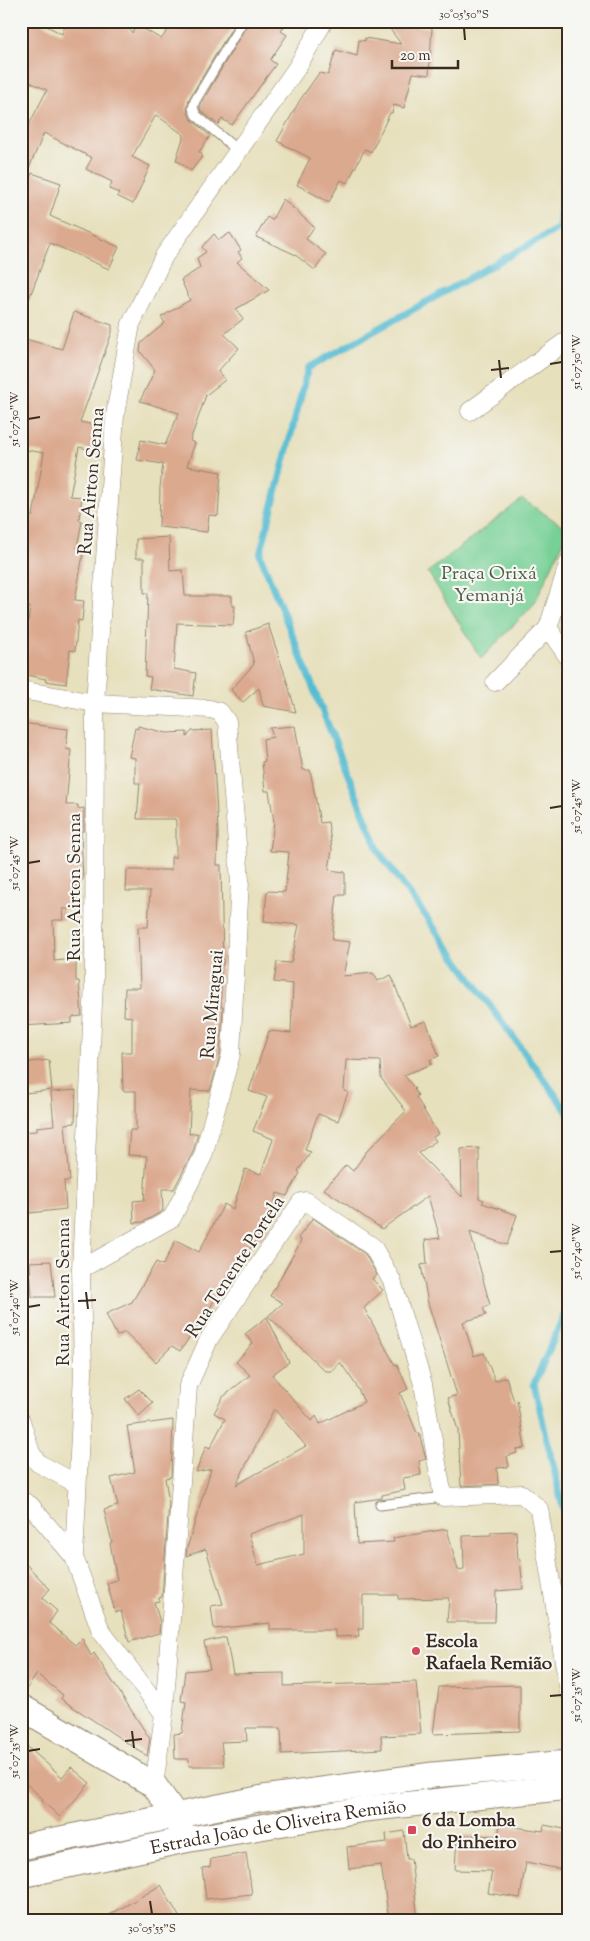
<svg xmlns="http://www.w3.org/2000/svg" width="590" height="1941" viewBox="0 0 590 1941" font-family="'Sorts Mill Goudy',serif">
  <rect width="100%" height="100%" fill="#f6f6f2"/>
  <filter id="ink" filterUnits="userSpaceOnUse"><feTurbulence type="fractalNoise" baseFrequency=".02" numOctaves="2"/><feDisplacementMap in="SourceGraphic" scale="10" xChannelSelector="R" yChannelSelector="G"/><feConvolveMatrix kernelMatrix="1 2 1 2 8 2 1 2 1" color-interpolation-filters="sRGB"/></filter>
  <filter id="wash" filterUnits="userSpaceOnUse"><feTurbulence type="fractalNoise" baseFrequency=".0096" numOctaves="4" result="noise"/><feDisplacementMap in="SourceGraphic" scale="20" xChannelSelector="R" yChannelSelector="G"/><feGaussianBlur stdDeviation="1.12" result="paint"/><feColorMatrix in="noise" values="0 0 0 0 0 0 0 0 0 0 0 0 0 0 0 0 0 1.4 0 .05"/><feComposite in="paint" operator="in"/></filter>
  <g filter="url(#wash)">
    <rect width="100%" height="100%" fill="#e7e0bd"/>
    <path fill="#77d096" stroke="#597d5a" d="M522,499l47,31 -35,74 -53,55 -53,-87z"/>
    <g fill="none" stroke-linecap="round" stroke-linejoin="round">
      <path stroke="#55bcd2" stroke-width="7" d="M569,113l-10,115 -251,140 -48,187 119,297 190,262
        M569,1304l-35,80 35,149"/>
    </g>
    <g id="blocks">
      <path fill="#dba98e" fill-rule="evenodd" d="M21,21h16l25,13 5,-13h57l8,12 5,-8 24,14 14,-18h61l-47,78 -2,11 3,8 20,18 -11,16 3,2 -1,4 -10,13 -15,-11 8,-25 -28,-20 -24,42 18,9 -17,38 -16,-8 2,-3 -10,-4 3,-7 -26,-13 6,-11 -48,-25 -23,54v-47l26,-50 -26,-12z
        M249,21h39l-7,10 6,4 -17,25 6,4 -44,61 -10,-6 -4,6 -17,-14 -1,-3 1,-4z
        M385,22l47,6 -3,47 -16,-2 -9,35 -10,-3 -2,8h-2l-19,39 -6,-3 -18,34 -6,-3 -12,22 -32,-17 13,-27 -33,-17 23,-41 19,-27 9,2 8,-25 21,6 2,-16 6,1v-3l36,6z
        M32,173l29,10 -11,33 69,31 -10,22 -59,-26 -27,72h-2v-111z
        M283,199l31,28 -8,12 20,15 -11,16 -21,-16 -38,-17 11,-20 5,3z
        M230,233l11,17 -3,2 4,6 -5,4 32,28 -33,19 7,10 -19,15 15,14 -21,23 7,9 -19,15 -16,46 5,2 -8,23 34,6 -3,44 -9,-1 -2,17 -48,-5 1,-40 3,-23 -26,-4 4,-20 24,5 14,-32 -39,-12 15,-31 -15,-19 1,-8 24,-20 -4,-6 29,-17 -9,-20 19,-12 -3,-10 9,-6 -4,-5 12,-13 5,6z
        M74,312l38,13v7l-32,90 20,4 -4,25 -17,-4 -9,49 12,1 -3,23 3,1 -5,27 7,1 -9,51 9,1 -2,20 -4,-1 -3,31 -5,-1 -4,34 -21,-3 1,-2 -25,-5v-26h3l6,-41 -9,-1v-63l4,1 5,-28h3l11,-63 -23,-4v-111l41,11z
        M169,537l1,34 13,-1 2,26h47v10h3l-2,19 -56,-2 -3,46 22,4 -3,23 -44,-7 2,-12 -6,-1 3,-83h-4v-35h-8v-19z
        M268,624l16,48 12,40 -33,-6 -4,-18 -16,14 -12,-12 23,-26 -8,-32z
        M21,723l47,6 -2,20 5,1 -5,55h12v4l6,-1v23h-3l2,49 -7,1 1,28h-14l1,11h-11l1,41 22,-2v22h3l3,35 -10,1v6l-51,3z
        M138,726l29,7 20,-1v5l5,-6 20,-1 6,101 -1,34h4l2,100h-2v42h2l-3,48 -10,36 -19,-1 -2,44 9,-1 -5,19 -19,37h-12l1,22 -20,11 -9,1 -1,-22 11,-1 3,-44 -19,-1 2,-25h6v-39h-13l-1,-39h10v-35l-8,-1 1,-28h15l-2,-61h10l2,-36h-24l1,-21h44v-13h5v-35l-1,-3h-38l3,-36h-5v-25l-6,-1 6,-29 3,1z
        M295,726l8,44h7l10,53 8,-1 4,27 -3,21 16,2v23h-8l-5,45 18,2 -7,34 30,-3 5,8 13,-6 20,51 15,-5 13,35 -9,4 2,4 -28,11 11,14 -1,1 4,5 -2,2 22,37 -5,3 3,4 -18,12 44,44 -1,-48 18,-1v50l5,2 -2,3 35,12 -10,30 -37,-13 20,73 -7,3 3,7 -23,7 11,34 10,-3 11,28 11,-4 8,24 3,-1 8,48 -9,1 1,4 -10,3 2,11 -12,1 1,16 -37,2 -3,-56 -10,-32 9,-3 -29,-92 -7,-38 6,-1 -2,-24 15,-2 -12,-42 -46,33 -58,-40 22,-24 7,6 13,-19 40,-41 -25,-33 -1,-17 -34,-1 -2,31 4,1 -10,29 -20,-7 -13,36 6,2 -13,19 2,2 -13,23 -10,-3 -9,29 3,2 -10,16 -4,-2 -26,41 -5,-2 -17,33 -29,41 -8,-5 -16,16 -31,-30 -8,4 -11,-22 26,-12 24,-40 7,3 13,-25 23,12 25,-48 9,5 12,-40 16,5 12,-35 -20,-8 14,-34 -18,-6 20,-60 22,2 2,-49 -19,-2 3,-20 14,1 8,-38 -35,-4 3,-30 18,1 4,-40 -19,-1 4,-29 -5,-31h-4l-3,-29 3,-1 -2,-22 10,-2 -3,-9z
        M49,1060l3,30 -27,3v-2l-4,1v-29z
        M76,1090l-1,33 -10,1 5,57h-6l2,28 -45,5v-82l16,-1v-4l17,-2 -3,-33z
        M313,1218l52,36 12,21 -5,4 11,11 -19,18 31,57 2,-1 11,25 -8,4 17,40h2l7,26 -7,2 2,14 -18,3 2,12 -23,5v3l-27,4 2,42 37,-2 -1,-4 54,-9 11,41 6,-1 -1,-33 28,-1v-3l25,-1 2,28h2l3,30 -27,2 -1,31h-48l2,-24 -51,1v-4h-35v34h-5l1,7 -24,1v-7h-65v-7l-56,6 -3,-23 12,-2 -17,-55 -20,7 1,-8 24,-79 -15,3 10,-26 4,2 15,-29 -11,-6 9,-16 27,-22 -14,-13 17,-19 -8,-9 22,-17 22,45 -17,13 40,46 4,-5 4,8 44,-22 -8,-17 -16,-23 -8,9h-7l-57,-55 15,-13 -13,-7 30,-53 1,-3 -3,-2zM274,1409l32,37 -70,39zM304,1514v40l-46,11 -9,-31z
        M51,1261l4,36h-23l-2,-35z
        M139,1389l14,14 -14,13 -14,-17z
        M173,1420l-2,57 -6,1 4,25 -7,94 -3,1v3l-5,1 6,20 -1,11 -30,9 -8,-31 -6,1 -8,-29 10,-3 -7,-37 2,-1 -8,-32 14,-4 -7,-28 24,-6 -8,-46z
        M21,1559l29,30 -8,9 15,13 -8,12 26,22 7,-7 9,18 3,-3 56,86 -3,17 -86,-57 2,-4 -26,-21 -13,19h-3z
        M226,1637l7,37 51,-1v13l132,-4 5,52 -40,2 1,13 -100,5 -1,-26h-35l1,13 -26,1 3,24h-35v-7h-14l-1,-25 8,-1 4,-31 -5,-1 4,-30 25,-2 -6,-27z
        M520,1685v46l-87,3 6,-47z
        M21,1741l41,36 9,-10 19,16 -30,34 -18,-16 1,-2 -22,-20z
        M500,1825l43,6 1,-6 25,5v41l-43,-9 -6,36 -32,-5 4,-22 -37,-1 2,-35 41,1z
        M404,1831l3,28h4l7,61h-29l-8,-55 -32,4 -2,-22 40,-5 -1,-8z
        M246,1853l6,41 -46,5 -4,-31 8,-1 1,-8z
        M161,1885l20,35h-80z"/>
    </g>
  </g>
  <g filter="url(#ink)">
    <use href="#blocks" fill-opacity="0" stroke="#91856e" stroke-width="1"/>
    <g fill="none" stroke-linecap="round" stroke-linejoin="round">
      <defs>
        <path id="service" d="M237,150l-41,-35 -3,-7 2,-7 48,-80
          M380,1505l63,-8"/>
        <path id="minor" d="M470,411l99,-72
          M548,628l21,30
          M495,682l53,-54 21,-66
          M21,690l74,13 115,6 10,3 7,10 13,158 -9,174 -28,102 -31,62 -91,51
          M21,1421l10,32 7,10 39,21
          M21,1500l9,5 44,52
          M164,1714l24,-328 21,-47 92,-137 5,-1 67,46 19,34 31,103 20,113 79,-3 17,15 30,183
          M154,1785l10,-71 -63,-83 -27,-74 9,-184 -2,-104 13,-288 1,-278 20,-288 16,-91 33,-68 132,-187 28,-48"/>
        <g id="secondary">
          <path d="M21,1707l133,78 21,30 6,13"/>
          <path d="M21,1847l242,-49 170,-23 136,-12"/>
          <path id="s1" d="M21,1875l164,-35 180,-31 204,-22"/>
        </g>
      </defs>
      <use href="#service" stroke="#91856e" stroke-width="11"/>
      <use href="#minor" stroke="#91856e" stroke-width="19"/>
      <use href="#secondary" stroke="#91856e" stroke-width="27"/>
      <use href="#service" stroke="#fff" stroke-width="9"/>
      <use href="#minor" stroke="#fff" stroke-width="18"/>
      <use href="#secondary" stroke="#fff" stroke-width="25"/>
    </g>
  </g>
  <path fill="none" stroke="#3b2a1e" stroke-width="2" d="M464,28l1,12M499,360l2,18M550,364l12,-2M491,370l18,-2M28,419l12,-2M550,808l12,-2M28,863l12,-2M550,1252l12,-1M86,1292l2,17M78,1301l18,-1M28,1307l12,-2M550,1696l12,-1M132,1731l2,17M125,1741l17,-2M28,1751l12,-2M150,1901l2,13"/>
  <g fill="#d1495b" stroke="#f6f6f2" stroke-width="2">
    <circle cx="416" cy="1651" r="5"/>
    <rect x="407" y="1825" width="10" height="10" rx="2.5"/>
  </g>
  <g text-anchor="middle" stroke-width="4.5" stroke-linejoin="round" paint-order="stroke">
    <g font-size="19" fill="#3b2a1e" stroke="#f6f6f2">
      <text transform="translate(90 481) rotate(-85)" y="7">Rua Airton Senna</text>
      <text transform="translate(73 887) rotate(-90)" y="7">Rua Airton Senna</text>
      <text transform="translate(211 1004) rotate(-85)" y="7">Rua Miraguai</text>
      <text transform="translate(234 1266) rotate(-57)" y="7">Rua Tenente Portela</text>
      <text transform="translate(62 1292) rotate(-90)" y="7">Rua Airton Senna</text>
      <text dy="7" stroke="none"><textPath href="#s1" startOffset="262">Estrada João de Oliveira Remião</textPath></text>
    </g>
    <g font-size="19" fill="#4d5c42" stroke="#f6f6f2">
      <text x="489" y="579">Praça Orixá<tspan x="489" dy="22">Yemanjá</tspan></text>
    </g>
    <g font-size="19" font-weight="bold" fill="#3b2a1e" stroke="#f6f6f2" text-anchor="start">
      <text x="426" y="1647">Escola<tspan x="426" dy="22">Rafaela Remião</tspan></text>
      <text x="422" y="1826">6 da Lomba<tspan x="422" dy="22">do Pinheiro</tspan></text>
    </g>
  </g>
  <rect width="590" height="1941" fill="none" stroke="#f6f6f2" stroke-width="55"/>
  <path d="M392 60v8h66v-8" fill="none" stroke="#3b2a1e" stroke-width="2.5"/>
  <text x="400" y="60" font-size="15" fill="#3b2a1e" stroke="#f6f6f2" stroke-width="4" paint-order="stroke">20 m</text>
  <rect x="28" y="28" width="534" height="1886" fill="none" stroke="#3b2a1e" stroke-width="2"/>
  <g font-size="12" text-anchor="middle" fill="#3b2a1e">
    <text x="464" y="18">30°05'50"S</text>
    <text transform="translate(576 362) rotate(-90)" y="4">51°07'50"W</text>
    <text transform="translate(14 419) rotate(-90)" y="4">51°07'50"W</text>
    <text transform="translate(576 806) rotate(-90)" y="4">51°07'45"W</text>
    <text transform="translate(14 863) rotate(-90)" y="4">51°07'45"W</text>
    <text transform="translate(576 1251) rotate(-90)" y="4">51°07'40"W</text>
    <text transform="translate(14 1307) rotate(-90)" y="4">51°07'40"W</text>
    <text transform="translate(576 1695) rotate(-90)" y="4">51°07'35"W</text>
    <text transform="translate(14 1751) rotate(-90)" y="4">51°07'35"W</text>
    <text x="152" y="1932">30°05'55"S</text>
  </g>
</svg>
